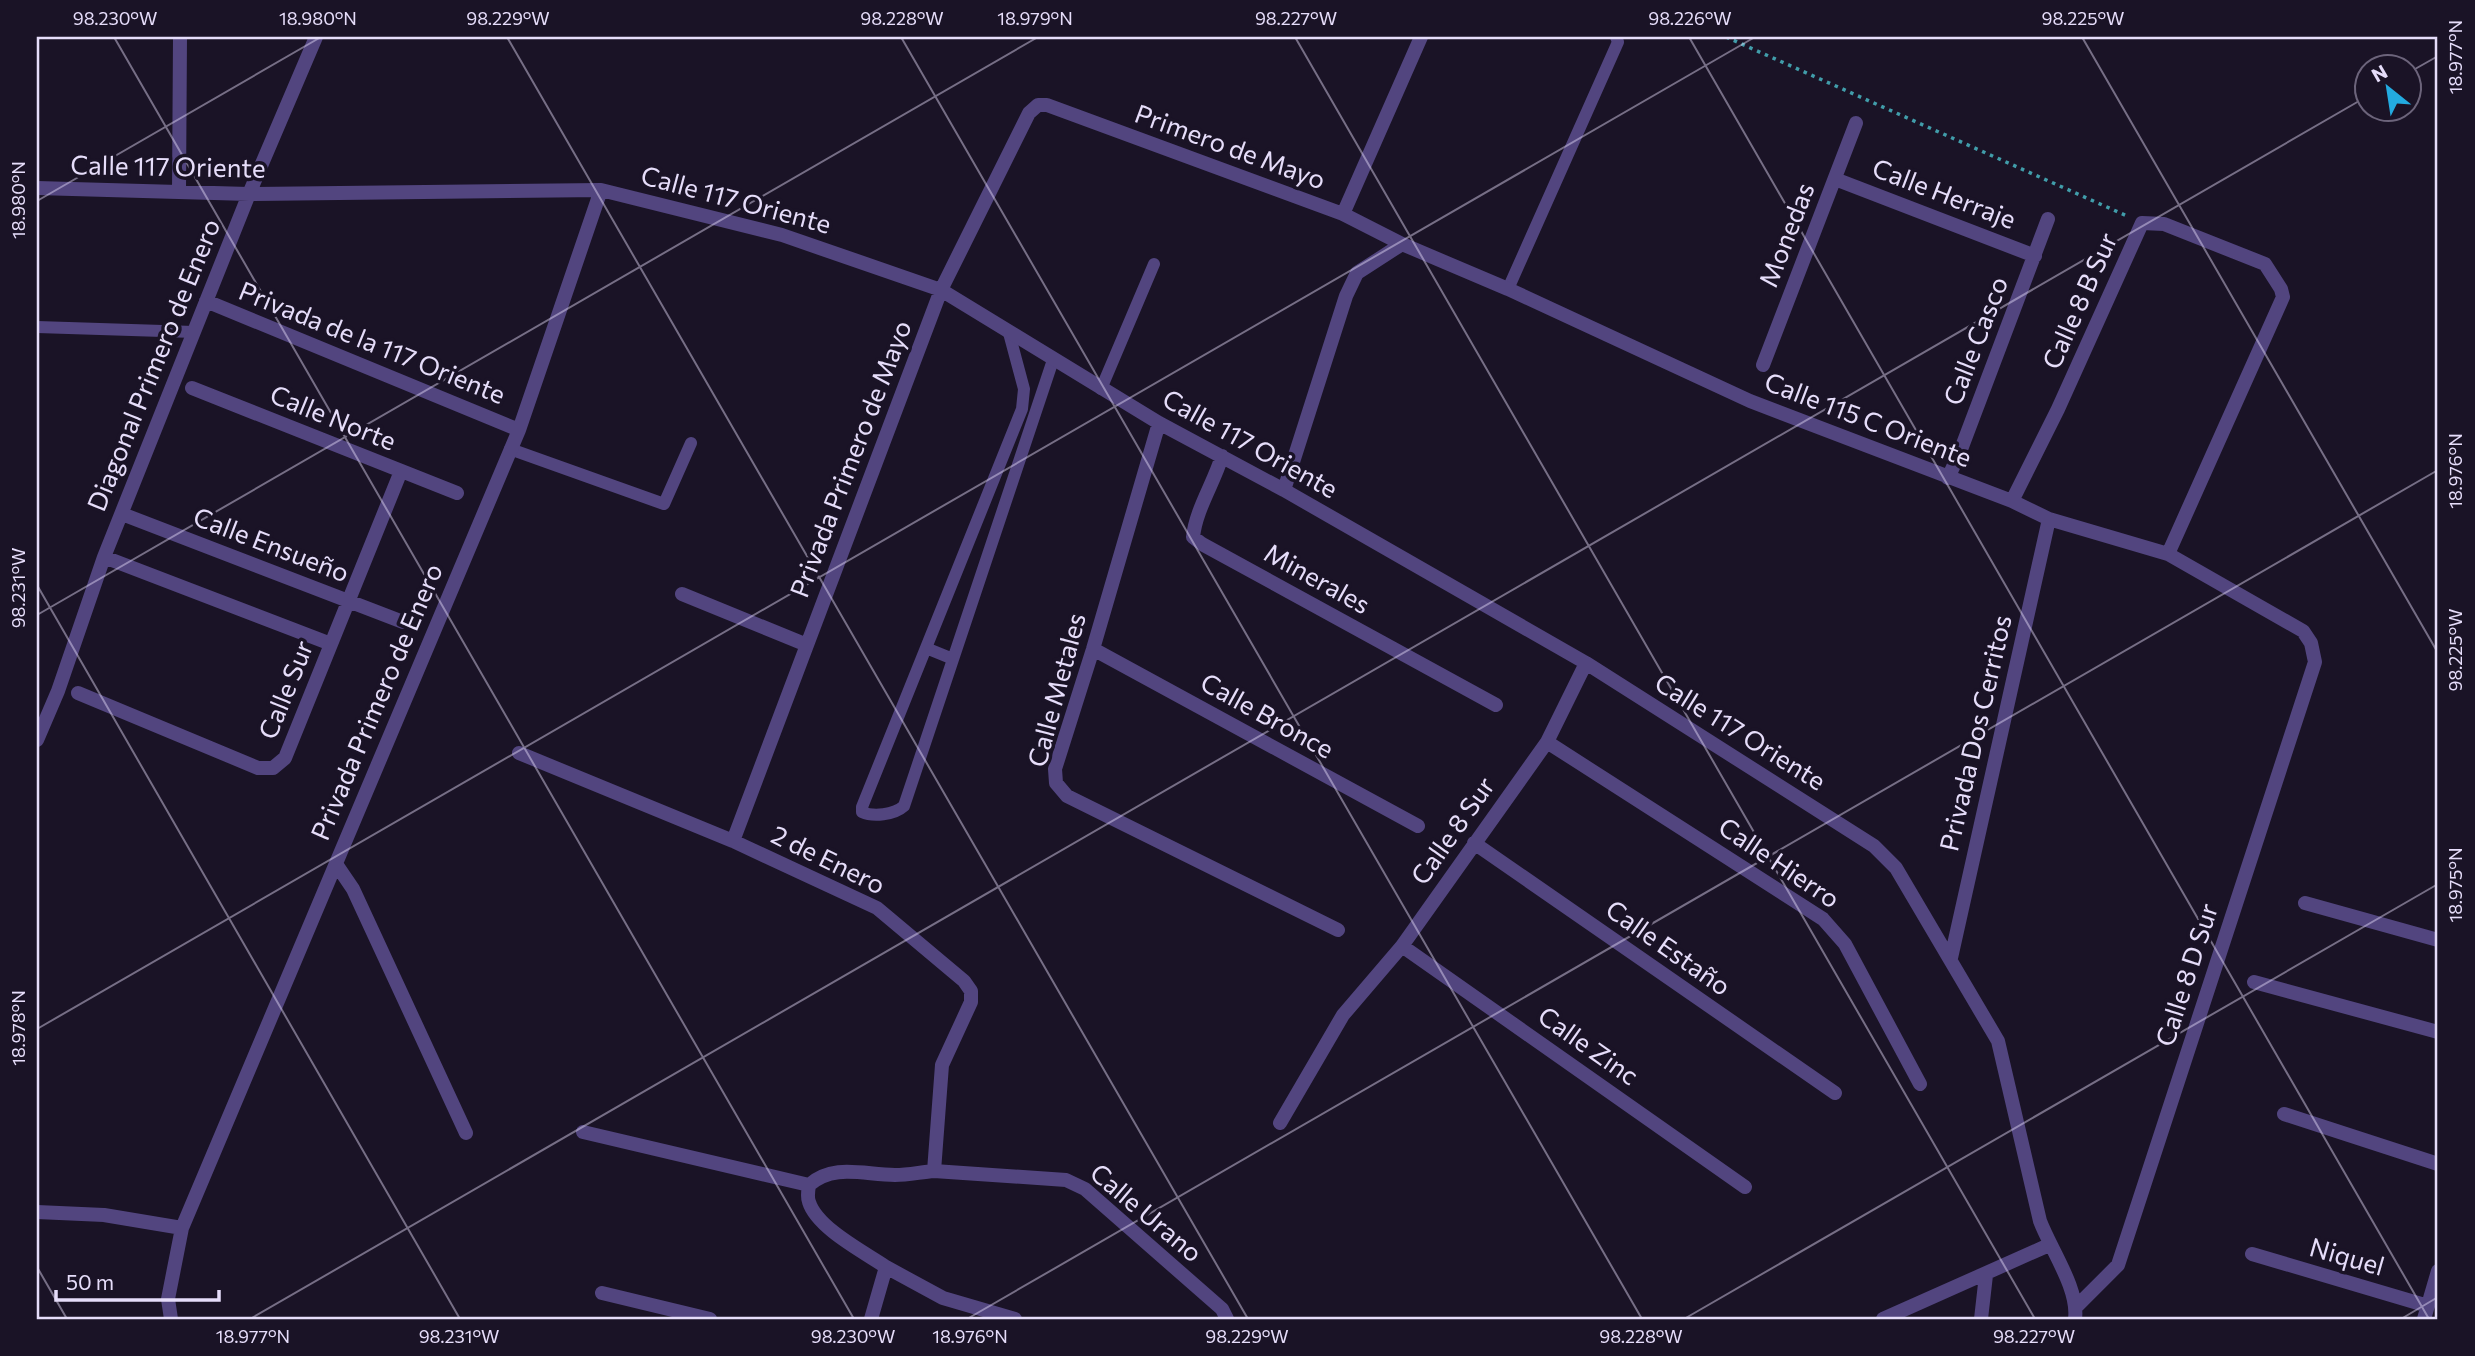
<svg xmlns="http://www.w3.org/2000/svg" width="2475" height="1356" viewBox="0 0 2475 1356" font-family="Commissioner,sans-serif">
  <rect width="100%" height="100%" fill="#1a1326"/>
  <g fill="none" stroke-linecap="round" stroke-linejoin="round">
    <path stroke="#419daa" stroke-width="3.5" stroke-dasharray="3.5 5" stroke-linecap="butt" d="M1726,37l401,179"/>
    <path stroke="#52457f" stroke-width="12" d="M1508,289l110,-247 -2,-5
      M37,327l157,5
      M1009,333l15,56 -2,20 -160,398v5c11,5 32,3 42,-6l149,-446
      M1101,389l53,-125
      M510,449l154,55 27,-61
      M926,648l27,11"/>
    <path stroke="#52457f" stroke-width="14" d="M1835,179l200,77
      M37,188l212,6 352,-4 181,45 159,55 218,133 125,67 302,173 288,183 22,22 102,173 42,180c11,29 39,68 35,98
      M179,191l1,-154
      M1343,214l78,-177
      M206,301l313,129
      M1763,365l93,-242
      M192,388l265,105
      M1159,423l-66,226 -38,120 1,14 11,13 271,134
      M1222,456c-8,27 -26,53 -29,81l9,7 294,161
      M1948,478l12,-26 88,-233
      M1284,490l62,-194 11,-23 45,-29
      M2012,501l46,-92 84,-186 22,1 101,40 16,25 2,8 -115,257
      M122,514l281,108
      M104,557l227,87
      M682,594l125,51
      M1093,649l325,177
      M78,693l180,75h15l12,-10 116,-287
      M37,740l21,-49 46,-134 145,-363 67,-157
      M1547,742l276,177 22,25 75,140
      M519,753l214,88 144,67 87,73 7,10v11l-29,63 -8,106c-13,1 -26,4 -39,4 -31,0 -61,-12 -86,10 -1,6 -2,12 0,17 8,26 55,50 77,65l-15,52
      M733,841l208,-551 88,-177 9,-8h9l296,109 59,30 106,45 242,112 262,100 37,18 119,35 135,77 8,12 4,19 -197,603 -42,42
      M1474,843l361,250
      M336,864l17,25 113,244
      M2305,903l133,37
      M1402,946l343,241
      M1951,958l98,-439
      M2254,982l184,50
      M2284,1114l154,50
      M1280,1123l63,-108 59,-69 145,-204 39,-79
      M583,1132l226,53
      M934,1171l132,9 19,9 137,120 5,10
      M37,1212l67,3 78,13
      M2252,1254l176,52
      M886,1267l57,31 72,21
      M602,1293l108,26
      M171,1319l-3,-20 14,-71 337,-798 82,-240
      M1883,1319l166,-74
      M1981,1319l5,-44
      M2424,1319l14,-48"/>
  </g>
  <path fill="none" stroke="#e6ddfa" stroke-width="2" stroke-opacity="0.45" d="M114,37l740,1282M507,37l741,1282M901,37l741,1282M1295,37l740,1282M1689,37l740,1282M2082,37l356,616M2408,73l30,-17M37,201l284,-164M37,585l423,734M37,615l1001,-578M37,1029l1718,-992M37,1267l30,52M250,1319l2116,-1222M967,1319l1471,-849M1684,1319l754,-435M2401,1319l37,-22"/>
  <g text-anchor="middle" stroke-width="7" stroke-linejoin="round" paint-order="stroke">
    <g font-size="26" fill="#e6ddfa" stroke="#1a1326">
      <text transform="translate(1230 147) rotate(20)" y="9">Primero de Mayo</text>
      <text transform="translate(168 167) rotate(1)" y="9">Calle 117 Oriente</text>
      <text transform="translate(1944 194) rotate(21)" y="9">Calle Herraje</text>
      <text transform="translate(736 200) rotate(15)" y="9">Calle 117 Oriente</text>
      <text transform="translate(1787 235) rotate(-69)" y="9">Monedas</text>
      <text transform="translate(2080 301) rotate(-66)" y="9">Calle 8 B Sur</text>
      <text transform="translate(1976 341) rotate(-69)" y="9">Calle Casco</text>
      <text transform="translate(372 343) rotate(22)" y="9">Privada de la 117 Oriente</text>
      <text transform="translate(154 365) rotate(-68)" y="9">Diagonal Primero de Enero</text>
      <text transform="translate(333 418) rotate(22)" y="9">Calle Norte</text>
      <text transform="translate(1868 420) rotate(21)" y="9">Calle 115 C Oriente</text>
      <text transform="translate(1250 444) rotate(29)" y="9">Calle 117 Oriente</text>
      <text transform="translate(851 459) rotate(-69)" y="9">Privada Primero de Mayo</text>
      <text transform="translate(271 545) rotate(21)" y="9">Calle Ensueño</text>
      <text transform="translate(1317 579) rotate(29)" y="9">Minerales</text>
      <text transform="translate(286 690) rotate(-68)" y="9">Calle Sur</text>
      <text transform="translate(1057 690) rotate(-75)" y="9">Calle Metales</text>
      <text transform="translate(377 702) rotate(-67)" y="9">Privada Primero de Enero</text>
      <text transform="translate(1267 716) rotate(29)" y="9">Calle Bronce</text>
      <text transform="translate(1740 732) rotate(32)" y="9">Calle 117 Oriente</text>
      <text transform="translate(1976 733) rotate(-77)" y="9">Privada Dos Cerritos</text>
      <text transform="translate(1453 831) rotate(-55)" y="9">Calle 8 Sur</text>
      <text transform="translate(828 860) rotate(26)" y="9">2 de Enero</text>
      <text transform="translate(1779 863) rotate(34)" y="9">Calle Hierro</text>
      <text transform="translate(1668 948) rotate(35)" y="9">Calle Estaño</text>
      <text transform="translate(2187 975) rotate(-72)" y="9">Calle 8 D Sur</text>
      <text transform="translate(1588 1046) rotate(35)" y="9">Calle Zinc</text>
      <text transform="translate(1146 1213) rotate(40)" y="9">Calle Urano</text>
      <text transform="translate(2347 1257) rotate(16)" y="9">Niquel</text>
    </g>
  </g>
  <rect width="2475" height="1356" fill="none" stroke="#1a1326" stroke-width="77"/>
  <g transform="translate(2388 88) rotate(330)"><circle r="33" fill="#1a1326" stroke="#6c647b" stroke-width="2"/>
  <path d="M0-5L12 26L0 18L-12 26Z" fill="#23abe0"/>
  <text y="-10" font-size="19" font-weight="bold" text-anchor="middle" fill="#e6ddfa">N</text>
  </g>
  <path d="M56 1290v10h163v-10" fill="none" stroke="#e6ddfa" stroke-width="3.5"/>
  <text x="66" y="1290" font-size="21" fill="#e6ddfa" stroke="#1a1326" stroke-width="5" paint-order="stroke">50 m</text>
  <rect x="38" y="38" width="2398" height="1280" fill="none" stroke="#e6ddfa" stroke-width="2.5"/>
  <g font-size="18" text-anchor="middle" fill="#e6ddfa">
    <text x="115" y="25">98.230°W</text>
    <text x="318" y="25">18.980°N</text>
    <text x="508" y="25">98.229°W</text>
    <text x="902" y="25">98.228°W</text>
    <text x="1035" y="25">18.979°N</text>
    <text x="1296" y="25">98.227°W</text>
    <text x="1690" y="25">98.226°W</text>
    <text x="2083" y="25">98.225°W</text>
    <text transform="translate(2456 57) rotate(-90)" y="6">18.977°N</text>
    <text transform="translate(19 200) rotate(-90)" y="6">18.980°N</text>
    <text transform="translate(2456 471) rotate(-90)" y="6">18.976°N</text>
    <text transform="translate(19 588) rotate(-90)" y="6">98.231°W</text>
    <text transform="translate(2456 650) rotate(-90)" y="6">98.225°W</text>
    <text transform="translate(2456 885) rotate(-90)" y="6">18.975°N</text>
    <text transform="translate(19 1028) rotate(-90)" y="6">18.978°N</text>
    <text x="253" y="1343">18.977°N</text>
    <text x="459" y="1343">98.231°W</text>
    <text x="853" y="1343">98.230°W</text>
    <text x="970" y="1343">18.976°N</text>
    <text x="1247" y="1343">98.229°W</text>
    <text x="1641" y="1343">98.228°W</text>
    <text x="2034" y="1343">98.227°W</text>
  </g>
</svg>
